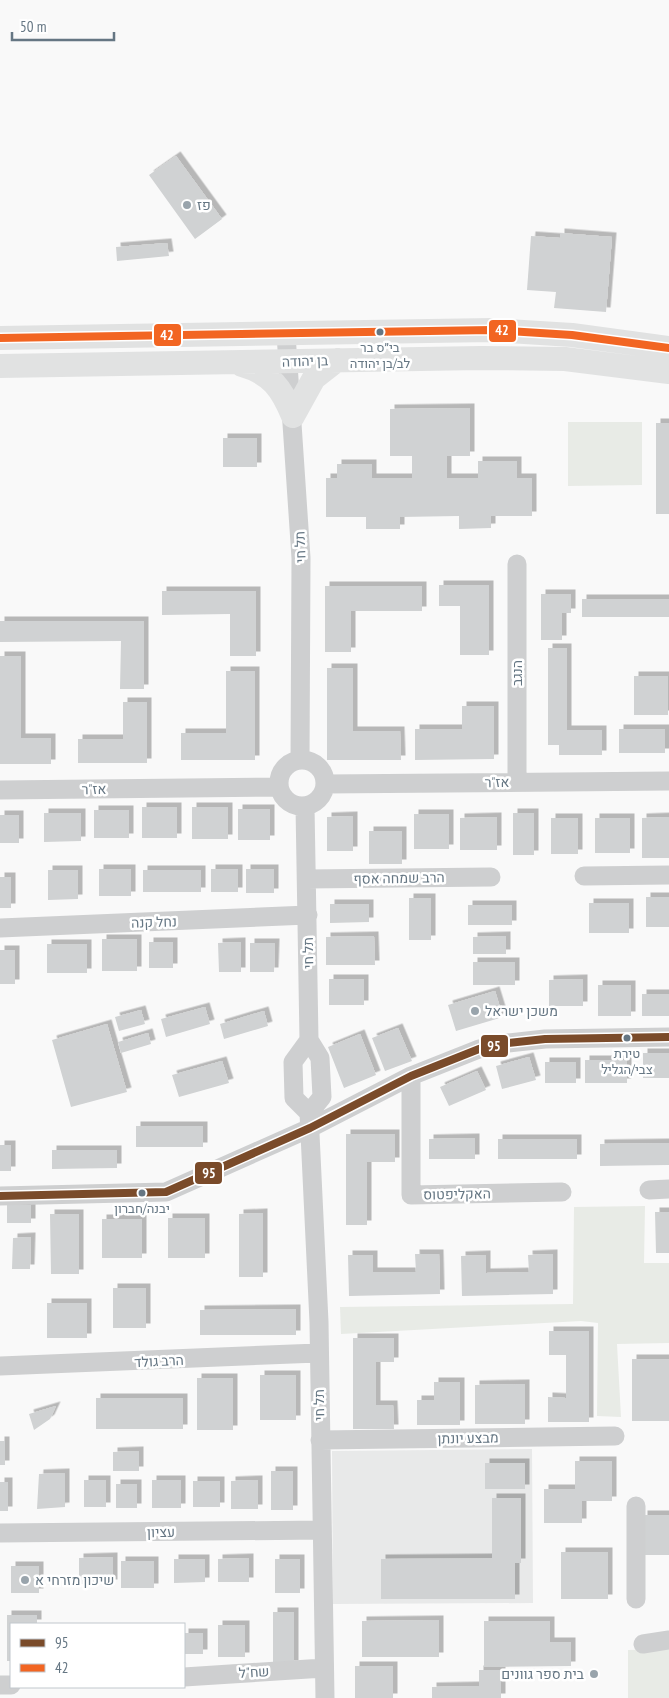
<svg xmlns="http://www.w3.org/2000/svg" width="669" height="1698" viewBox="0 0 669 1698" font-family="'PT Sans Narrow',Heebo,sans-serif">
  <defs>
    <filter id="shadow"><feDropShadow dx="4.5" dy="-4.5" stdDeviation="0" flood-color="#0004"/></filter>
  </defs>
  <rect width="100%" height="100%" fill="#f9f9f9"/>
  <path fill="#e8e9e9" d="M532,1449l1,154 -200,1 -1,-153z"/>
  <path fill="#e8ebe6" d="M568,422h74v63l-74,1z
    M645,1206l-1,57h25v80l-52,1 4,73 -24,-1 1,-93 -17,-2 -240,13 -1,-27 233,-3 1,-97z
    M669,1649v49h-41v-48z"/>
  <path fill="#d0d2d3" filter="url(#shadow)" d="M176,156l46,63 -27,20 -46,-64z
    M560,233l52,4 -6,75 -52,-4 2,-16 -29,-2 4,-54 29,2z
    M167,243l2,13 -52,5 -1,-14z
    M470,408v48h-23v22h31v-17h39v17h15v38h-41v12l-32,1v-13l-59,1v12h-34v-12h-40v-39h11v-14h35v14h40v-22h-22v-47z
    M656,423h13v91h-13z
    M223,438h34v29h-34z
    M439,585h50v70h-29v-49h-21z
    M325,586h97v25h-71v41h-26z
    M162,591h94v65h-26v-42l-68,1z
    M541,594h30v19h-9v27h-21z
    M582,599h87v18h-87z
    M0,621h144v68h-24l1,-48 -121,1z
    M548,648h19v82h35v25h-43v-10h-11z
    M0,656h21v82h30v26h-51z
    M327,668h26v63h47l1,29h-74z
    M226,671h29v89h-74v-27h45z
    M634,676h34v39h-34z
    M123,702h24v61h-69v-24h45z
    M462,706h32v53l-79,1v-31h47z
    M619,729h46v24h-46z
    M142,807h35v31h-35z
    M192,807h36v32h-36z
    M238,809h32v31h-32z
    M94,810h35v28h-35z
    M44,813h37v28l-37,1z
    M513,813h21v42h-21z
    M414,814h35v35h-35z
    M0,815h19v28h-19z
    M353,816v35h-26v-34z
    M497,817v33h-37v-32z
    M669,817v41h-27v-40z
    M551,818h27v36h-27z
    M595,818h35v35h-35z
    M369,831h33v33h-33z
    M99,869h32v27h-32z
    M211,869h27v23h-27z
    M246,869h28v24h-28z
    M48,870h30v29l-30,1z
    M143,870h58v22h-58z
    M0,877h11v31h-11z
    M646,897h23v30h-23z
    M409,898h22v42h-22z
    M589,903h40v30h-40z
    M330,904h39v18l-39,1z
    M468,905h44v20h-44z
    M374,936l1,29h-49v-28z
    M506,936v18h-33v-17z
    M102,939h35v32h-35z
    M149,942h24v26h-24z
    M241,942v30h-22l-1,-29z
    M250,943h25l-1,29h-24z
    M47,944h40v29h-40z
    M0,950h15v34h-15z
    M473,962h42v23h-42z
    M329,979h35v26h-35z
    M583,979v27h-34v-26z
    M598,985h33v31h-33z
    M495,991l8,26 -47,14 -8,-26z
    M642,994h27v22h-27z
    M205,1007l5,17 -44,13 -5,-18z
    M141,1010l4,14 -26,7 -4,-14z
    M264,1011l4,15 -44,13 -4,-15z
    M107,1024l20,68 -56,15 -19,-67z
    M398,1028l14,33 -27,10 -13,-33z
    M148,1033l3,11 -30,9 -3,-11z
    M360,1034l16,41 -32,13 -16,-41z
    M643,1053h26v25h-26z
    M529,1057l7,23 -34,9 -6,-23z
    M585,1060h42v23h-42z
    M222,1061l7,22 -50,14 -7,-22z
    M545,1062h31v21h-31z
    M477,1071l9,19 -37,16 -9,-19z
    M136,1126h67v21h-67z
    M346,1134h49v28h-28v63h-21z
    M475,1138v21h-46v-20z
    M498,1139h79v20h-79z
    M669,1143v22l-69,1v-22z
    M0,1145h11v26h-11z
    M52,1150h65v18l-65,1z
    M7,1205h24v18h-24z
    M655,1212h14v41h-13z
    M263,1213v64h-24v-63z
    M50,1214h29v60h-28z
    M168,1218h37v40h-37z
    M102,1219h40v39h-40z
    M31,1237l-1,32h-18l1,-31z
    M415,1254h24l1,40 -91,2 -1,-41h25v17h43z
    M553,1254v40l-91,2 -1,-40 25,-1v18l43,-1 -1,-17z
    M113,1288h33v40h-33z
    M47,1303h40v35h-40z
    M296,1309v26h-96v-25z
    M549,1331h40v91h-41v-25l18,1v-43h-17z
    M353,1338h41v24h-18v43h17l1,24h-41z
    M632,1359h37v62h-37z
    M260,1375h36v45h-36z
    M197,1378h36v52h-36z
    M434,1382h26v43h-43v-25h17z
    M525,1384v40h-50v-39z
    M96,1398h87v31h-87z
    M56,1406l-6,13 -16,11 -5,-16z
    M0,1441h5v24h-5z
    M139,1451v20h-26v-19z
    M575,1461h37v40h-30v22h-38v-34h31z
    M485,1463h40v26h-40z
    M271,1471h22v39h-22z
    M65,1473v34l-28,2 2,-35z
    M84,1480h22v27h-22z
    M152,1480h29v28h-29z
    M258,1480v29h-27v-28z
    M193,1481h27v26h-27z
    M0,1482h8v29h-8z
    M116,1484h21v24h-21z
    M492,1498h29v65h-6v36h-134v-40l111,-1z
    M643,1515h26v40h-26z
    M561,1552h47v47h-47z
    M113,1557v27h-34v-26z
    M249,1558v24h-31v-23z
    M174,1559h31v23l-31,1z
    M275,1559h25v34h-25z
    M121,1561h33v27h-33z
    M11,1566h28v27h-28z
    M273,1612h21v53h-21z
    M7,1615h30v9h-26v37h-4z
    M439,1620v37h-77v-36z
    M484,1621h66v21h21v24l-87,1z
    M218,1625h27v32h-27z
    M184,1633h19v21h-19z
    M355,1666h38v32h-38z
    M479,1670h22v28h-69v-11l47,-1z"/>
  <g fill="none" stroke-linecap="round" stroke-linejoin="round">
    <path stroke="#cecfd0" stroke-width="19" d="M286,334l15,224 -1,202
      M279 783a23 23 0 1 1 46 0a23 23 0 1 1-46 0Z
      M517,782v-218
      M325,784l344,-3
      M0,790l277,-3
      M305,806l4,234 11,18 2,39 -13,16 10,209 6,376
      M584,876l85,-1
      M307,879l184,-2
      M0,928l308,-13
      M411,1076v119l151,-3
      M309,1113l-15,-15 -1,-36 16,-22
      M649,1190l20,-1
      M0,1196l166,-4 144,-64 101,-52 68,-27 29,-6 37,-4 124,-2
      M0,1366l318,-13
      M320,1440l295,-4
      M636,1506v93
      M0,1533l322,-3
      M643,1644l26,-4
      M184,1677l140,-9
      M0,1685h11"/>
    <path stroke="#e1e2e2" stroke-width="24" d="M0,338l492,-8 80,5 97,13
      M242,365c29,8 40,24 51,51
      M0,366l481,-8 84,1 104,13
      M293,416l21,-38 23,-18"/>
    <defs>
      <path id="bus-1" d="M0,1196l166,-4 144,-64 101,-52 68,-27 29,-6 37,-4 124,-2"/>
      <path id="bus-2" d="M0,338l492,-8 80,5 97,13"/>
    </defs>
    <use href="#bus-1" stroke="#fff" stroke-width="11"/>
    <use href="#bus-2" stroke="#fff" stroke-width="11"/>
    <use href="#bus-1" stroke="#7a4b2a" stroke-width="8"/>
    <use href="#bus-2" stroke="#f26522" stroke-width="8"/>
  </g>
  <g fill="#99a4ac" stroke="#fff" stroke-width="2">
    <circle cx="187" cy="205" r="5"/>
    <circle cx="475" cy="1011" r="5"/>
    <circle cx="25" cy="1580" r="5"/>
    <circle cx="594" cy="1674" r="5"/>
  </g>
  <g fill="#657683" stroke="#fff" stroke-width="2">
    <circle cx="380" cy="332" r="4.5"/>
    <circle cx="627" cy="1038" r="4.5"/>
    <circle cx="142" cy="1193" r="4.5"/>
  </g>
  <g text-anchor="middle" stroke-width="5" stroke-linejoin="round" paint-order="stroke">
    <g font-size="13" fill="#657683" stroke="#fff">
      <text x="380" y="352">בי״ס בר<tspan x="380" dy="16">לב/בן יהודה</tspan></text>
      <text x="627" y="1058">טירת<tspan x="627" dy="16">צבי/הגליל</tspan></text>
      <text x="142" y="1213">יבנה/חברון</text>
    </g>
    <g font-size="14" fill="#657683" stroke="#fff" text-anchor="start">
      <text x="197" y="210">פז</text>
      <text x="485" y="1016">משכן ישראל</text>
      <text x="35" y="1585">שיכון מזרחי א</text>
      <text x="584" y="1679" text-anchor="end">בית ספר גוונים</text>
    </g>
    <g font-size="14" fill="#657683" stroke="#fff">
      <text transform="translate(305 361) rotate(-2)" y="5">בן יהודה</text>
      <text transform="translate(300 547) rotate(-92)" y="5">תל חי</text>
      <text transform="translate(517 673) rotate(-90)" y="5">הנגב</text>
      <text transform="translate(497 782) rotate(-1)" y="5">אז"ר</text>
      <text transform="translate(94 789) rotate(-1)" y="5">אז"ר</text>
      <text transform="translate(399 878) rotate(-1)" y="5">הרב שמחה אסף</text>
      <text transform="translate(154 922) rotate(-2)" y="5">נחל קנה</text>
      <text transform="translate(308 953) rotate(-91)" y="5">תל חי</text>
      <text transform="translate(457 1194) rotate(-1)" y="5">האקליפטוס</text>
      <text transform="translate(159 1361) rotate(-3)" y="5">הרב גולד</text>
      <text transform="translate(319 1405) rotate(-91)" y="5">תל חי</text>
      <text transform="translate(468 1438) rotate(-1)" y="5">מבצע יונתן</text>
      <text transform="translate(161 1532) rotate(-1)" y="5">עציון</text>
      <text transform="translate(254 1672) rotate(-4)" y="5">שח"ל</text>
    </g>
  </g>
  <g stroke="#fff" stroke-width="2">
    <rect x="488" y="319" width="29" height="24" rx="5" fill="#f26522"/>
    <rect x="153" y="323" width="29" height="24" rx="5" fill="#f26522"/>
    <rect x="480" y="1034" width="29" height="24" rx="5" fill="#7a4b2a"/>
    <rect x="194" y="1161" width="29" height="24" rx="5" fill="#7a4b2a"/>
  </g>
  <g font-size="14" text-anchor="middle" font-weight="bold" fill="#fff">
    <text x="502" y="335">42</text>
    <text x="167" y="340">42</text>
    <text x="494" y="1051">95</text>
    <text x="209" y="1178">95</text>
  </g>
  <rect x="10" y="1623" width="175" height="65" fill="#ffffff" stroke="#c1c8cd"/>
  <rect x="20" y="1639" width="25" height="8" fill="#7a4b2a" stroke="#c1c8cd"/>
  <text x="55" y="1648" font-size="15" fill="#657683">95</text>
  <rect x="20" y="1664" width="25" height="8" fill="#f26522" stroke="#c1c8cd"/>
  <text x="55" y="1673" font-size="15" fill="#657683">42</text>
  <path d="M12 32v8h102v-8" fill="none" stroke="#657683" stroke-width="2.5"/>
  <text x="20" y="32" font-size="15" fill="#657683" stroke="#ffffff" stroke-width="4" paint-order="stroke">50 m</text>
</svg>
